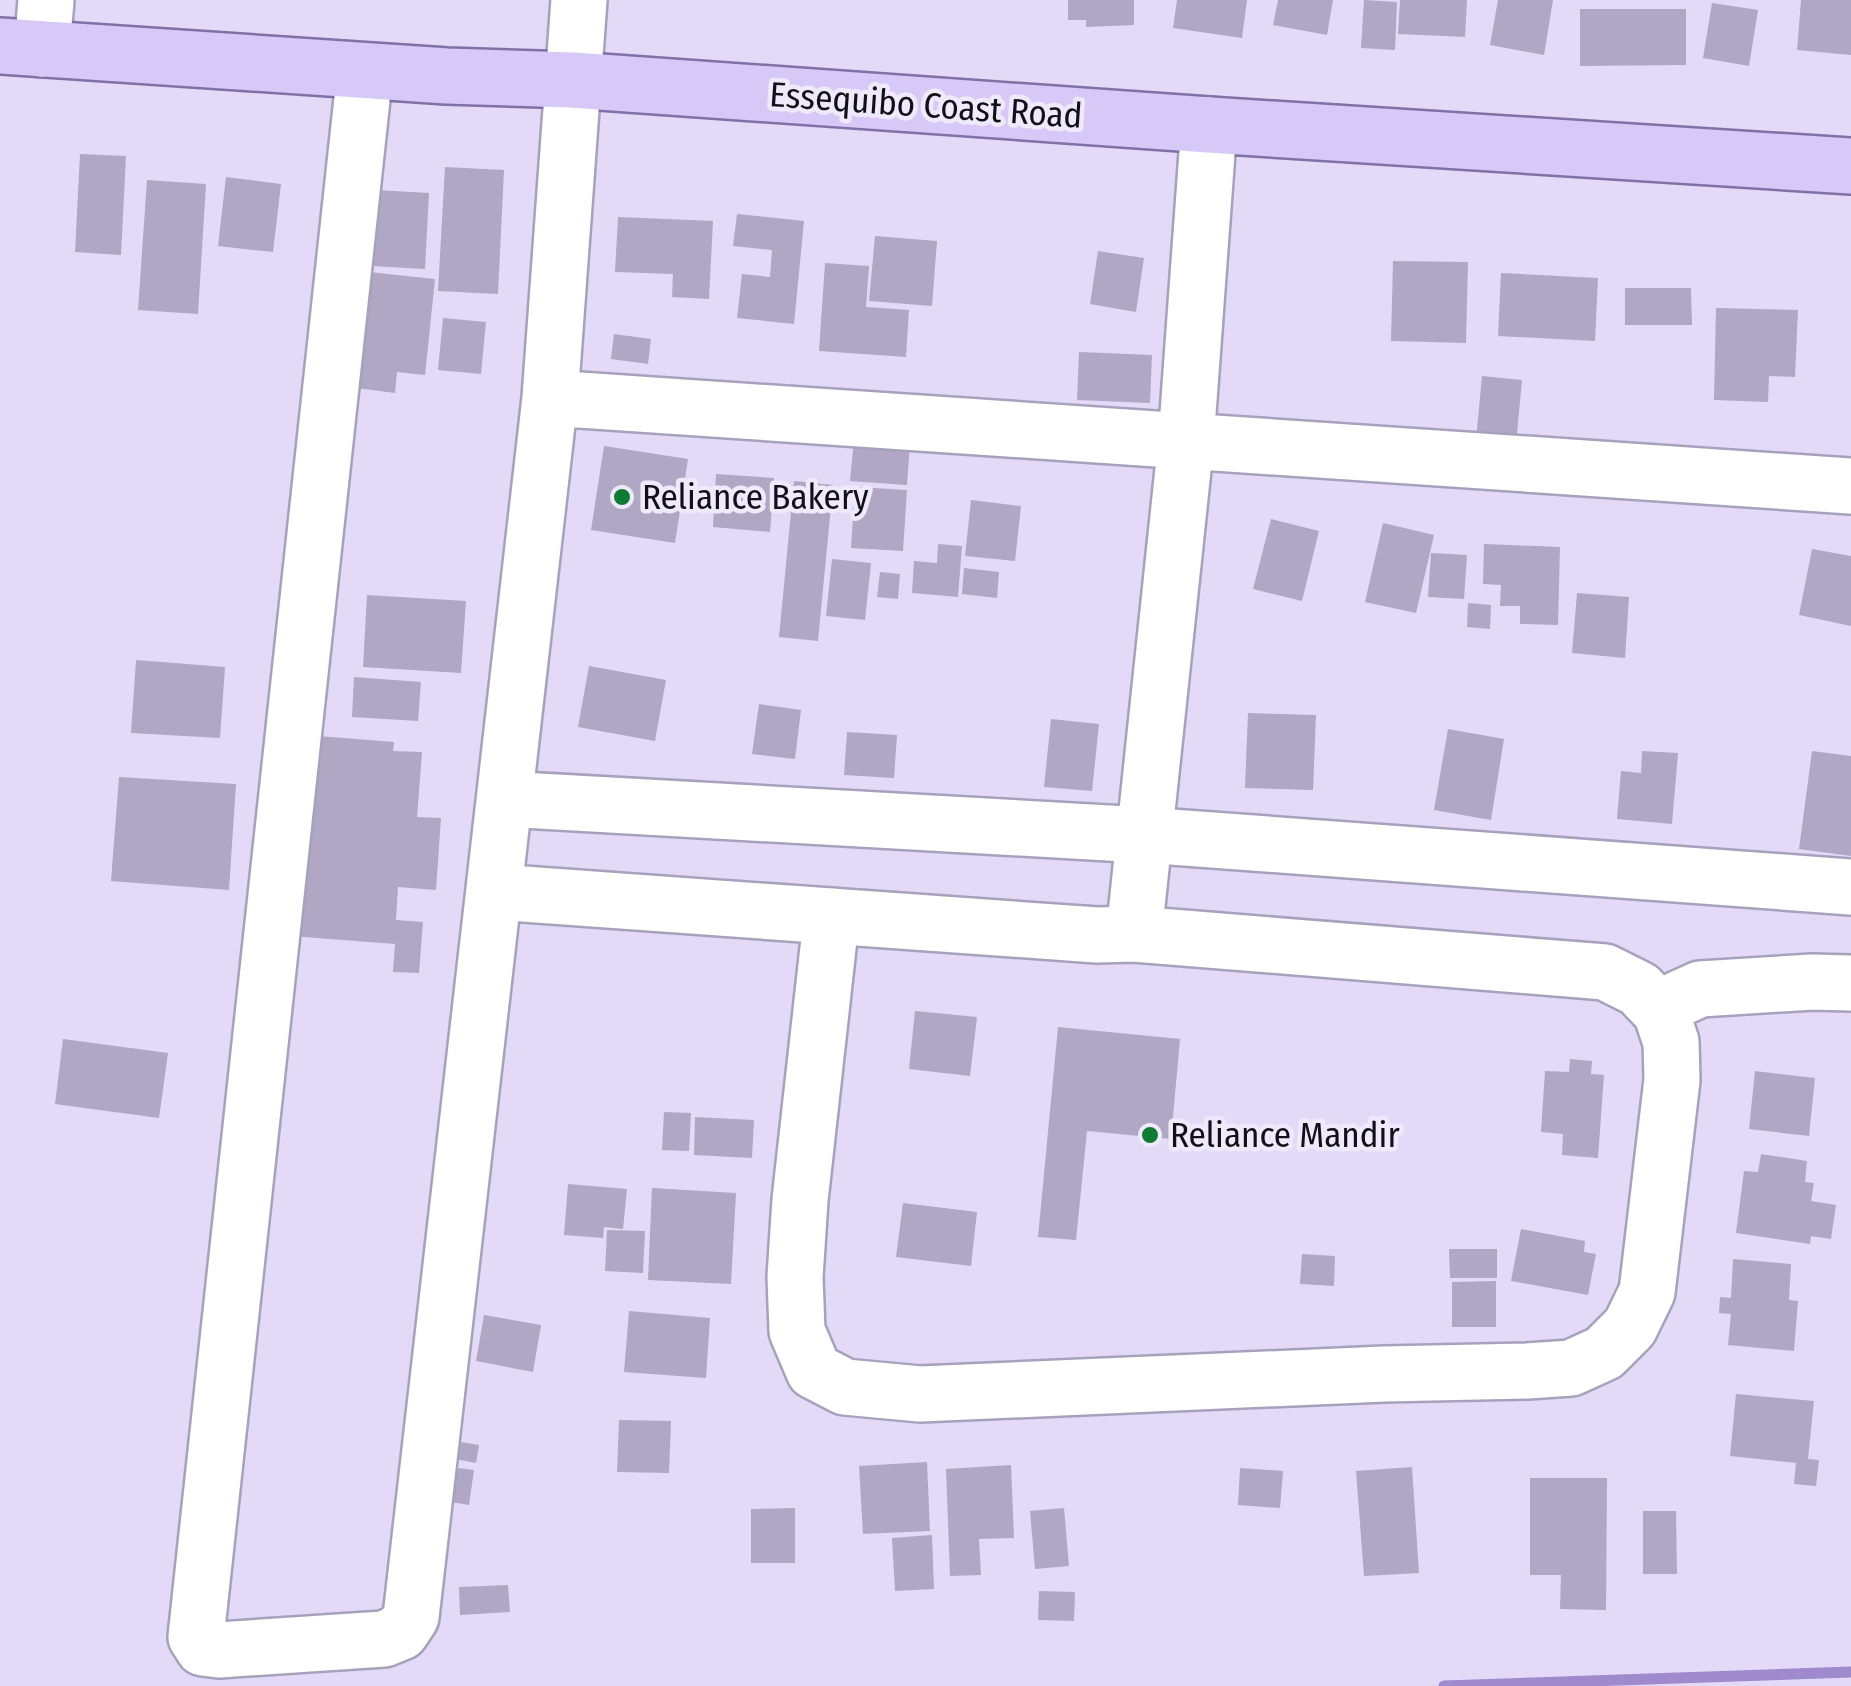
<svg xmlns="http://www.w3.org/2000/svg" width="1851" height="1686" viewBox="0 0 1851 1686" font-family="'Fira Sans Condensed',sans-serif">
  <rect width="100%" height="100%" fill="#e2daf7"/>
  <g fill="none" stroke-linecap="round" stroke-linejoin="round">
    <path stroke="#9f8ace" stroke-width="11" d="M1444,1686l407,-14"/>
  </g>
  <path fill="#afa7c3" d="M1068,0h66v25l-48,2v-7h-18z
    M1177,0h70l-5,38 -69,-10z
    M1278,0h55l-6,35 -54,-10z
    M1364,0l33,2 -2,48 -34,-2z
    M1400,0h67l-2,37 -67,-3z
    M1498,0h55l-9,55 -54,-10z
    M1801,0h50v55l-54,-5z
    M1712,3l46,7 -9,56 -46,-8z
    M1580,9h106v56l-106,1z
    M80,154l46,2 -5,99 -46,-3z
    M445,167l59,3 -6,124 -60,-3z
    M226,177l55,7 -8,68 -55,-6z
    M147,180l59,4 -8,130 -60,-4z
    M376,190l53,3 -4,76 -53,-3z
    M737,214l67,7 -10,103 -57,-6 5,-44 28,3 2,-27 -39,-4z
    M618,217l95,4 -4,78 -37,-2 1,-23 -58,-2z
    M875,236l62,5 -5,65 -63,-5z
    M1098,251l46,7 -8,54 -46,-8z
    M1393,261l75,1 -2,81 -75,-2z
    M825,263l44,3 -3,41 43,3 -3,47 -87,-6z
    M369,272l66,7 -10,96 -28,-3 -2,21 -39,-5z
    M1501,273l97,5 -3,63 -97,-5z
    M1625,288h66l1,37h-67z
    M1716,308l82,2 -3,67 -26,-1 -1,26 -54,-2z
    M443,318l43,4 -5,52 -43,-4z
    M614,334l37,5 -3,25 -37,-5z
    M1079,352l73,3 -2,48 -73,-3z
    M1482,376l40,4 -6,64 -40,-4z
    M854,439l56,4 -3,42 -57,-4z
    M604,446l84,13 -13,84 -84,-13z
    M716,474l58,4 -4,54 -57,-5z
    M794,481l39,4 -15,156 -39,-4z
    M855,487l52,3 -4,61 -52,-3z
    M971,500l50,6 -6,55 -50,-5z
    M1271,519l48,12 -17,70 -49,-12z
    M1383,523l51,12 -18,78 -51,-11z
    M938,544l24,2 -4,51 -46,-4 2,-32 23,2z
    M1484,544l76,3 -2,78 -38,-1v-18h-20l1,-21 -18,-1z
    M1812,549l39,7v70l-52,-11z
    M1431,553l36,2 -3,44 -36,-2z
    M832,559l39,4 -6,57 -39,-4z
    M964,568l35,4 -2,26 -35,-4z
    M880,572l20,2 -2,25 -21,-2z
    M1577,593l52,4 -4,61 -53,-5z
    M367,595l99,6 -5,72 -98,-6z
    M1468,603l23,2 -1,24 -23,-2z
    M136,660l89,7 -5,71 -89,-5z
    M589,666l77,14 -11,61 -77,-14z
    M354,677l67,5 -3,39 -66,-4z
    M759,704l42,6 -6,49 -43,-5z
    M1248,713l68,2 -3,75 -68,-2z
    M1051,719l48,5 -7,67 -48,-4z
    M1448,729l56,10 -13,81 -57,-10z
    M847,732l50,3 -3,43 -50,-3z
    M306,735l88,7 -1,9 29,1 -5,65 24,1 -5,72 -38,-3 -2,33 27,2 -4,51 -26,-1 2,-28 -104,-8z
    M1642,751l36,2 -6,71 -55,-5 4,-48 20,2z
    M1812,751l39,5v100l-52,-7z
    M119,777l117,7 -7,106 -118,-9z
    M915,1011l62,6 -7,59 -61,-7z
    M1058,1027l122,12 -9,100 -84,-8 -11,109 -38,-3z
    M63,1039l105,14 -9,65 -104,-14z
    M1570,1059l22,2 -1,13 13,1 -6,83 -36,-3 1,-21 -22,-2 4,-61 24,1z
    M1755,1071l60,7 -6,58 -60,-7z
    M664,1112l27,1 -2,38 -27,-1z
    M695,1117l59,3 -2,38 -58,-3z
    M1761,1154l46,7 -2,21 9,1 -3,18 25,4 -5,34 -20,-3 -1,8 -74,-11 8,-62 14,1z
    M568,1184l59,5 -4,40 -19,-2 -1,11 -39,-3z
    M652,1188l84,5 -5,91 -83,-4z
    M903,1203l74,9 -6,54 -75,-9z
    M1521,1229l64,12 -1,11 12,2 -8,41 -77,-14z
    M607,1230l38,1 -2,42 -38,-2z
    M1449,1249h48v29h-47z
    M1302,1254l33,2 -1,30 -34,-2z
    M1733,1259l58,5 -2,36 9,1 -4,50 -66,-6 3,-31 -12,-1 1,-16 11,1z
    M1496,1281v46h-44v-45z
    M629,1311l81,7 -4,60 -82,-6z
    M484,1315l57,10 -8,47 -57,-11z
    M1736,1394l78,7 -6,58 11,1 -3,26 -22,-2 2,-21 -66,-7z
    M619,1420l52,1 -2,52 -52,-1z
    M448,1440l31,5 -3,18 -31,-6z
    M927,1462l3,69 -67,3 -4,-68z
    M1011,1465l3,73 -35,1 2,36 -31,1 -4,-107z
    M450,1467l24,3 -5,35 -24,-4z
    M1412,1467l7,106 -55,3 -8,-105z
    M1240,1468l43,3 -3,37 -42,-3z
    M1530,1478h77l-1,132 -46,-1 1,-34h-31z
    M795,1508v55h-44v-54z
    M1064,1508l5,58 -34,3 -5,-58z
    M1643,1511h33l1,63h-34z
    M932,1535l2,54 -39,2 -3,-53z
    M508,1585l2,27 -50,3 -1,-28z
    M1039,1591l36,1 -1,29 -36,-1z"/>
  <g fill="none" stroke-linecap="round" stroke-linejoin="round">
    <defs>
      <path id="minor" d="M42,49l4,-49
        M365,71l-169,1566 7,11 16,2 165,-11 17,-7 10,-15 139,-1219 29,-398
        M550,398l1301,88
        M505,799l639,36 707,52
        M495,892l602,43 37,-1 52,-493 23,-316
        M833,916l-4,23 -29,261 -5,77 2,54 17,40 31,16 75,7 464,-20 143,-3 44,-3 33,-15 26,-26 17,-35 25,-212 -1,-38 -10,-30 -22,-23 -34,-17 -471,-38
        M1661,1012l17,-13 22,-10 112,-7 39,1"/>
      <path id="major" d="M0,46l447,30 125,4 637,45 642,41"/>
    </defs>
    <use href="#minor" stroke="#a8a1bc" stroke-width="60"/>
    <use href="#major" stroke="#8170a6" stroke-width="60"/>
    <use href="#minor" stroke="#fff" stroke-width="55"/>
    <use href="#major" stroke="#d7c9f7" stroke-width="55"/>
  </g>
  <g fill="#0d7c32" stroke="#eee9fb" stroke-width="4">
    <circle cx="622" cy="497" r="10"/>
    <circle cx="1150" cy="1135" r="10"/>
  </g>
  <g text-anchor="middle" stroke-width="9" stroke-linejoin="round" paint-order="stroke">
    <g font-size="35" fill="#120f19" stroke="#eee9fb">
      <text transform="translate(926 105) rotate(4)" y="12">Essequibo Coast Road</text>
    </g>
    <g font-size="35" fill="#120f19" stroke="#eee9fb" text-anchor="start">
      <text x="642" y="509">Reliance Bakery</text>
      <text x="1170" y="1147">Reliance Mandir</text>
    </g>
  </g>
</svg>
